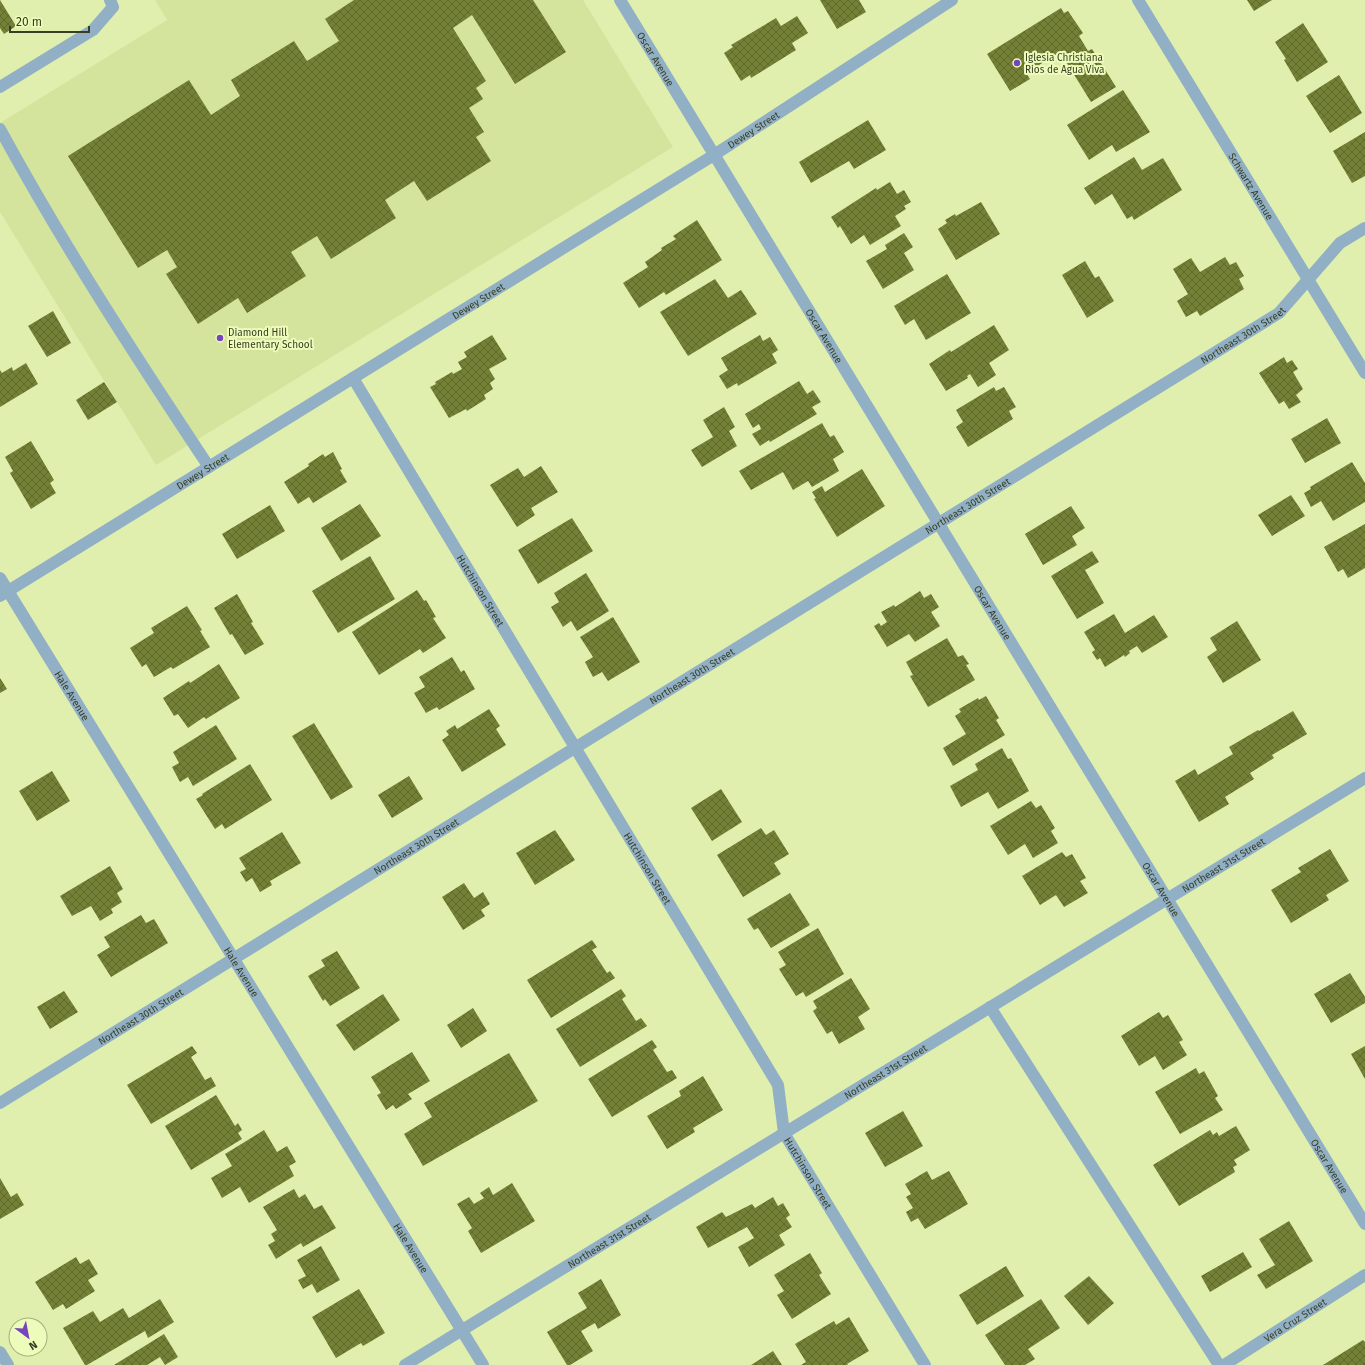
<svg xmlns="http://www.w3.org/2000/svg" width="1365" height="1365" viewBox="0 0 1365 1365" font-family="'Fira Sans',sans-serif">
  <defs>
    <pattern id="building-cross-hatch" width="8" height="8" patternUnits="userSpaceOnUse"><rect width="8" height="8" fill="#738036"/><path d="M0 0l8 8M0 8l8-8" fill="none" stroke="#5f6a2d"/></pattern>
  </defs>
  <rect width="100%" height="100%" fill="#e0efae"/>
  <path fill="#d4e49d" d="M155,0h428l90,147 -517,318 -156,-253v-89l167,-103z"/>
  <path fill="url(#building-cross-hatch)" d="M0,0l16,26 -12,8 -4,-6z
    M354,0h179l33,52 -51,32 -43,-69 -19,13 33,53 -10,7 7,11 -14,9 15,24 -8,5 15,24 -64,40 -13,-20 -29,19 11,18 -65,41 -14,-23 -26,16 15,24 -59,37 -9,-15 -40,26 -32,-50 11,-7 -10,-17 -29,18 -70,-112 121,-76 22,35 29,-19 -9,-16 63,-39 13,20 32,-20 -14,-22z
    M820,0h39l7,12 -29,17z
    M1247,0h25l-18,11z
    M1061,8l3,5 4,-2 15,22 -4,3 9,15 4,-2 24,38 -25,15 -31,-50 -34,21 4,6 -20,12 -23,-37z
    M797,16l11,17 -16,10 4,7 -45,28 -1,-3 -9,6 -17,-28 9,-6 -2,-2 45,-27 5,8z
    M1303,23l25,39 -31,20 -13,-22 2,-1 -11,-17z
    M1339,75l23,38 -32,20 -24,-37z
    M1123,90l27,42 -34,20 -4,-7 -23,15 -22,-35z
    M868,120l18,30 -32,19 -5,-8 -38,22 -12,-21z
    M1365,132v44l-13,7 -19,-32z
    M1134,157l8,13 21,-12 19,32 -48,30 -2,-4 -5,3 -15,-25 -17,11 -11,-17z
    M890,182l7,12 7,-4 7,12 -7,4 2,3 -11,7 6,10 -31,19 -6,-10 -13,9 -11,-18 -2,2 -7,-11 45,-29 1,2z
    M981,202l19,32 -44,26 -18,-31 9,-6 -2,-3 10,-6 1,2z
    M697,220l25,40 -56,35 -2,-3 -25,16 -16,-25 25,-16 -3,-5 17,-12 -1,-2 15,-9 -3,-3z
    M904,233l9,14 -9,6 10,17 -31,19 -17,-28 21,-12 -2,-4z
    M1225,257l5,8 6,-3 8,14 -5,3 5,10 -44,27 -3,-5 -11,6 -9,-16 11,-7 -15,-25 18,-11 9,14z
    M1085,261l10,17 4,-2 15,25 -27,17 -25,-43z
    M947,274l24,39 -45,27 -12,-21 -9,6 -11,-19z
    M715,279l13,19 13,-8 16,24 -69,42 -28,-44z
    M53,311l18,32 -24,14 -19,-31z
    M994,325l15,25 -20,13 7,12 -18,12 -8,-13 -3,2 1,2 -22,13 -17,-27 21,-14 1,2z
    M492,335l15,24 -18,10 6,10 -5,4 3,6 -9,6 2,4 -19,12 -1,-2 -17,9 -19,-31 6,-3 -1,-2 17,-10 1,2 9,-5 -4,-7 9,-5 -3,-5z
    M760,335l3,6 7,-4 8,13 -6,4 5,9 -39,23 -1,-3 -10,6 -8,-13 9,-6 -7,-12z
    M1284,357l3,6 5,-3 6,9 -5,3 10,17 -7,6 5,7 -12,7 -5,-8 -5,3 -20,-31z
    M26,363l12,21 -38,23v-37l2,3 10,-6 1,4z
    M799,381l8,13 6,-4 8,12 -9,5 5,7 -47,28 -1,-2 -9,6 -8,-12 9,-5 -2,-5 -6,4 -8,-14z
    M104,382l13,20 -29,18 -12,-20z
    M994,387l2,4 8,-4 12,20 -7,4 4,8 -45,28 -12,-20 7,-5 -7,-12z
    M724,407l11,20 -6,4 8,15 -35,21 -11,-17 22,-13 -10,-17z
    M1327,418l14,25 -36,20 -14,-24z
    M822,423l8,14 4,-2 10,17 -11,7 6,12 -27,16 -4,-6 -15,9 -10,-18 -32,18 -12,-19z
    M31,441l23,39 -4,3 6,10 -25,16 -21,-36 3,-2 -8,-14z
    M333,452l9,17 -2,1 7,12 -34,21 -4,-6 -11,7 -14,-22 25,-16 -1,-2 15,-10 2,3z
    M1352,462l13,21v19l-32,19 -12,-20 -10,6 -7,-14 7,-4 -1,-2z
    M541,466l17,26 -27,16 4,7 -18,12 -27,-42 28,-17 6,9z
    M862,469l23,37 -48,31 -23,-38 2,-1 -4,-6 10,-6 3,6z
    M1291,495l14,21 -33,20 -14,-21z
    M360,504l21,32 -40,25 -20,-33z
    M270,505l15,26 -48,28 -15,-25z
    M1071,506l14,22 -13,8 5,9 -34,20 -18,-31z
    M572,518l21,33 -55,33 -20,-34z
    M1365,524v44l-17,10 -5,-9 -5,3 -14,-25z
    M1092,551l7,11 -14,8 19,33 -27,16 -26,-43z
    M370,556l25,43 -57,34 -26,-42z
    M586,573l23,38 -32,20 -6,-10 -8,6 -12,-20 8,-5 -5,-9z
    M417,590l7,11 2,-1 10,17 -3,1 13,20 -23,15 -3,-4 -41,26 -27,-43z
    M920,591l4,7 7,-4 8,13 -8,5 9,14 -25,16 -6,-8 -22,13 -13,-21 5,-3 2,3 6,-4 -6,-10 13,-7 1,2z
    M237,594l16,28 -2,1 13,21 -19,11 -13,-21 -2,1 -16,-27z
    M187,606l15,24 -2,1 10,16 -37,22 -2,-2 -17,10 -8,-13 -4,3 -12,-19 24,-15 -3,-5z
    M1114,614l11,19 29,-18 14,22 -26,16 -5,-7 -8,5 1,2 -5,4 -1,-2 -19,12 -5,-9 -3,2 -5,-8 3,-2 -11,-18z
    M613,617l27,45 -32,19 -6,-9 -9,5 -8,-15 8,-5 -13,-20z
    M1237,621l24,39 -38,23 -16,-26 10,-7 -7,-12z
    M947,638l11,19 5,-2 6,9 -3,1 9,15 -47,27 -18,-31 3,-1 -7,-13z
    M452,657l9,15 3,-2 11,19 -36,21 -2,-3 -11,6 -12,-20 11,-6 -6,-10z
    M219,664l21,34 -34,21 -2,-2 -16,11 -10,-14 -4,2 -11,-18 26,-17 1,2z
    M0,678l7,11 -7,4z
    M986,696l13,22 -3,2 9,15 -52,31 -10,-18 23,-14 -11,-18 6,-4 -2,-3 19,-11 1,2z
    M489,709l11,17 -4,3 10,16 -44,27 -20,-32 7,-5 -3,-4 9,-6 2,4z
    M1293,711l14,23 -35,21 2,3 -24,15 4,6 -29,18 4,7 -30,18 -24,-41 20,-12 3,6 35,-21 -4,-7 29,-17 1,1z
    M314,723l39,64 -22,13 -39,-64z
    M216,725l21,34 -44,27 -5,-9 -8,5 -8,-15 7,-4 -6,-11z
    M1002,748l6,11 3,-1 18,33 -31,18 -10,-17 -27,15 -11,-21 28,-16 -3,-6z
    M250,764l22,36 -47,29 -3,-5 -7,5 -19,-30 7,-4 -1,-1z
    M52,771l18,30 -33,20 -18,-30z
    M409,776l14,23 -31,19 -14,-23z
    M721,789l21,33 -30,19 -21,-33z
    M1031,801l5,7 5,-3 14,23 -4,3 7,12 -25,15 -8,-14 -17,11 -18,-29z
    M761,828l5,7 8,-5 15,24 -15,9 7,11 -38,23 -26,-42z
    M555,830l20,30 -40,25 -19,-32z
    M282,832l19,31 -31,18 2,4 -12,7 -8,-14 -6,4 -6,-10 6,-3 -7,-11z
    M1330,849l19,32 -23,14 3,5 -38,23 -20,-33 30,-18 -3,-4z
    M1062,852l4,5 6,-3 14,24 -6,3 8,12 -24,14 -8,-12 -16,10 -18,-29z
    M110,866l13,23 -6,4 5,9 -11,7 2,4 -13,8 -9,-15 -19,10 -12,-20z
    M464,883l10,15 9,-6 7,12 -9,6 4,6 -22,14 -21,-33z
    M790,893l20,32 -39,23 -13,-20 -4,2 -7,-11z
    M141,915l5,8 8,-4 14,24 -57,34 -14,-22 13,-8 -6,-10z
    M818,928l26,46 -38,23 -3,-5 -7,4 -17,-27 7,-4 -8,-13z
    M592,940l5,7 -5,3 15,23 3,-2 5,7 -64,40 -24,-38z
    M337,951l23,37 -30,18 -5,-7 -2,2 -15,-25 17,-10 -4,-6z
    M1350,973l15,24v6l-34,20 -17,-29z
    M851,978l19,31 -12,8 7,12 -26,15 -7,-13 -5,3 -14,-23 4,-3 -4,-7z
    M621,989l5,7 -4,3 14,22 5,-3 6,8 -67,41 -24,-38z
    M64,991l14,21 -28,17 -13,-22z
    M383,994l17,26 -46,31 -18,-26z
    M473,1008l14,23 -26,17 -14,-23z
    M1159,1012l4,6 5,-3 15,25 -4,2 8,13 -24,15 -8,-14 -16,10 -18,-30z
    M652,1040l5,7 -4,3 14,22 5,-2 5,8 -65,39 -24,-38z
    M192,1046l5,7 -6,4 14,23 6,-3 5,9 -65,38 -24,-39z
    M1365,1046v33l-14,-25z
    M412,1052l18,29 -22,13 4,5 -16,10 -3,-4 -7,5 -9,-15 4,-2 -10,-16z
    M509,1053l29,48 -115,65 -19,-32 28,-17 -8,-14z
    M1196,1068l3,6 5,-3 14,25 -3,2 8,12 -43,24 -25,-42z
    M703,1076l20,34 -30,18 2,4 -28,17 -20,-33 34,-20 -2,-5z
    M216,1095l19,31 3,-3 4,7 -4,3 4,6 -51,31 -26,-44z
    M903,1111l20,35 -38,21 -20,-34z
    M1236,1126l14,24 -16,10 3,5 -4,2 2,5 -56,34 -26,-41 57,-35 3,5 4,-3 2,4z
    M264,1130l13,22 10,-6 9,16 -7,4 5,10 -45,27 -9,-16 -18,11 -11,-20 21,-12 -7,-12z
    M927,1171l5,9 17,-9 19,33 -43,25 -7,-11 -7,4 -5,-10 7,-4 -7,-11 5,-3 -6,-10z
    M0,1178l11,19 6,-4 7,12 -24,14z
    M512,1183l23,38 -54,32 -13,-22 4,-3 -15,-24 12,-7 5,7 10,-6 -4,-5 9,-6 4,8z
    M294,1189l5,9 6,-4 9,15 8,-4 14,23 -33,19 -2,-4 -25,16 -8,-14 7,-4 -4,-7 6,-4 -14,-23z
    M773,1197l5,9 5,-3 7,12 -4,3 6,9 -13,8 6,10 -36,22 -11,-20 16,-9 -7,-11 -39,21 -12,-21 26,-15 4,5 26,-13 3,4z
    M1289,1221l24,40 -47,28 -9,-14 18,-10 -16,-26z
    M321,1246l19,34 -23,13 -5,-9 -9,5 -5,-9 8,-4 -9,-16z
    M1243,1252l9,15 -42,25 -9,-16z
    M810,1253l12,20 -3,2 12,19 -39,25 -15,-24 7,-4 -10,-16z
    M76,1257l4,7 9,-5 9,15 -10,6 7,11 -29,18 -3,-5 -10,6 -18,-28z
    M1006,1266l18,30 -47,29 -18,-30z
    M1089,1276l25,27 -26,22 -24,-29z
    M601,1279l20,36 -23,14 -3,-6 -14,8 12,20 -23,14h-3l-20,-33 40,-24 -9,-15z
    M359,1289l26,44 -22,13 -2,-3 -25,15 -24,-41z
    M160,1299l14,23 -26,16 -3,-7 -58,34h-2l-22,-37 30,-17 7,11 23,-14 6,10z
    M1041,1299l19,29 -32,21 7,10 -10,6h-20l-20,-30z
    M849,1317l20,34 -22,13 1,1h-47l5,-3 -11,-18 39,-23 2,4z
    M164,1334l14,23 -13,8 -5,-8 -13,8h-33z
    M1363,1340l2,2v23h-42z
    M773,1351l9,14h-31z"/>
  <g fill="none" stroke-linecap="round" stroke-linejoin="round">
    <g stroke="#91b0c5" stroke-width="12">
      <path id="s1" d="M620,0l745,1224"/>
      <path id="s2" d="M1138,0l227,373"/>
      <path d="M0,87l93,-57 20,-23 -3,-7"/>
      <path d="M0,129c63,116 136,228 209,338"/>
      <path id="s3" d="M353,378l425,707 6,48 141,232"/>
      <path id="s4" d="M0,578l483,787"/>
      <path id="s5" d="M0,596l714,-441 238,-155"/>
      <path d="M990,1007l229,358"/>
      <path id="s6" d="M0,1103l1279,-790 61,-70 25,-15"/>
      <path d="M0,1352l8,13"/>
      <path id="s7" d="M405,1365l960,-587"/>
      <path id="s8" d="M1224,1365l141,-90"/>
    </g>
  </g>
  <g fill="#7645bd" stroke="#edfcbb" stroke-width="1.5">
    <circle cx="1017" cy="63" r="4"/>
    <circle cx="220" cy="338" r="4"/>
  </g>
  <g text-anchor="middle" stroke-width="4" stroke-linejoin="round" paint-order="stroke">
    <g font-size="10" fill="#383e24" stroke="#edfcbb" text-anchor="start">
      <text x="1025" y="61">Iglesia Christiana<tspan x="1025" dy="12">Rios de Agua Viva</tspan></text>
      <text x="228" y="336">Diamond Hill<tspan x="228" dy="12">Elementary School</tspan></text>
    </g>
    <g font-size="10" fill="#383e24" stroke="#edfcbb">
      <text dy="4" stroke="none"><textPath href="#s1" startOffset="69">Oscar Avenue</textPath></text>
      <text dy="4" stroke="none"><textPath href="#s5" startOffset="886">Dewey Street</textPath></text>
      <text dy="4" stroke="none"><textPath href="#s2" startOffset="218">Schwartz Avenue</textPath></text>
      <text dy="4" stroke="none"><textPath href="#s5" startOffset="562">Dewey Street</textPath></text>
      <text dy="4" stroke="none"><textPath href="#s6" startOffset="1461">Northeast 30th Street</textPath></text>
      <text dy="4" stroke="none"><textPath href="#s1" startOffset="393">Oscar Avenue</textPath></text>
      <text dy="4" stroke="none"><textPath href="#s5" startOffset="238">Dewey Street</textPath></text>
      <text dy="4" stroke="none"><textPath href="#s6" startOffset="1137">Northeast 30th Street</textPath></text>
      <text dy="4" stroke="none"><textPath href="#s3" startOffset="248">Hutchinson Street</textPath></text>
      <text dy="4" stroke="none"><textPath href="#s1" startOffset="717">Oscar Avenue</textPath></text>
      <text dy="4" stroke="none"><textPath href="#s6" startOffset="813">Northeast 30th Street</textPath></text>
      <text dy="4" stroke="none"><textPath href="#s4" startOffset="138">Hale Avenue</textPath></text>
      <text dy="4" stroke="none"><textPath href="#s6" startOffset="489">Northeast 30th Street</textPath></text>
      <text dy="4" stroke="none"><textPath href="#s7" startOffset="959">Northeast 31st Street</textPath></text>
      <text dy="4" stroke="none"><textPath href="#s3" startOffset="572">Hutchinson Street</textPath></text>
      <text dy="4" stroke="none"><textPath href="#s1" startOffset="1041">Oscar Avenue</textPath></text>
      <text dy="4" stroke="none"><textPath href="#s4" startOffset="462">Hale Avenue</textPath></text>
      <text dy="4" stroke="none"><textPath href="#s6" startOffset="165">Northeast 30th Street</textPath></text>
      <text dy="4" stroke="none"><textPath href="#s7" startOffset="563">Northeast 31st Street</textPath></text>
      <text dy="4" stroke="none"><textPath href="#s1" startOffset="1365">Oscar Avenue</textPath></text>
      <text dy="4" stroke="none"><textPath href="#s3" startOffset="920">Hutchinson Street</textPath></text>
      <text dy="4" stroke="none"><textPath href="#s7" startOffset="239">Northeast 31st Street</textPath></text>
      <text dy="4" stroke="none"><textPath href="#s4" startOffset="786">Hale Avenue</textPath></text>
      <text dy="4" stroke="none"><textPath href="#s8" startOffset="84">Vera Cruz Street</textPath></text>
    </g>
  </g>
  <g transform="translate(28 1337) rotate(148)"><circle r="19" fill="#edfcbb" stroke="#a5b07f"/>
  <path d="M0-3L7 15L0 10L-7 15Z" fill="#7645bd"/>
  <text y="-6" font-size="11" font-weight="bold" text-anchor="middle" fill="#383e24">N</text>
  </g>
  <path d="M10 26v6h79v-6" fill="none" stroke="#383e24" stroke-width="2"/>
  <text x="16" y="26" font-size="12" fill="#383e24" stroke="#edfcbb" stroke-width="3" paint-order="stroke">20 m</text>
</svg>
